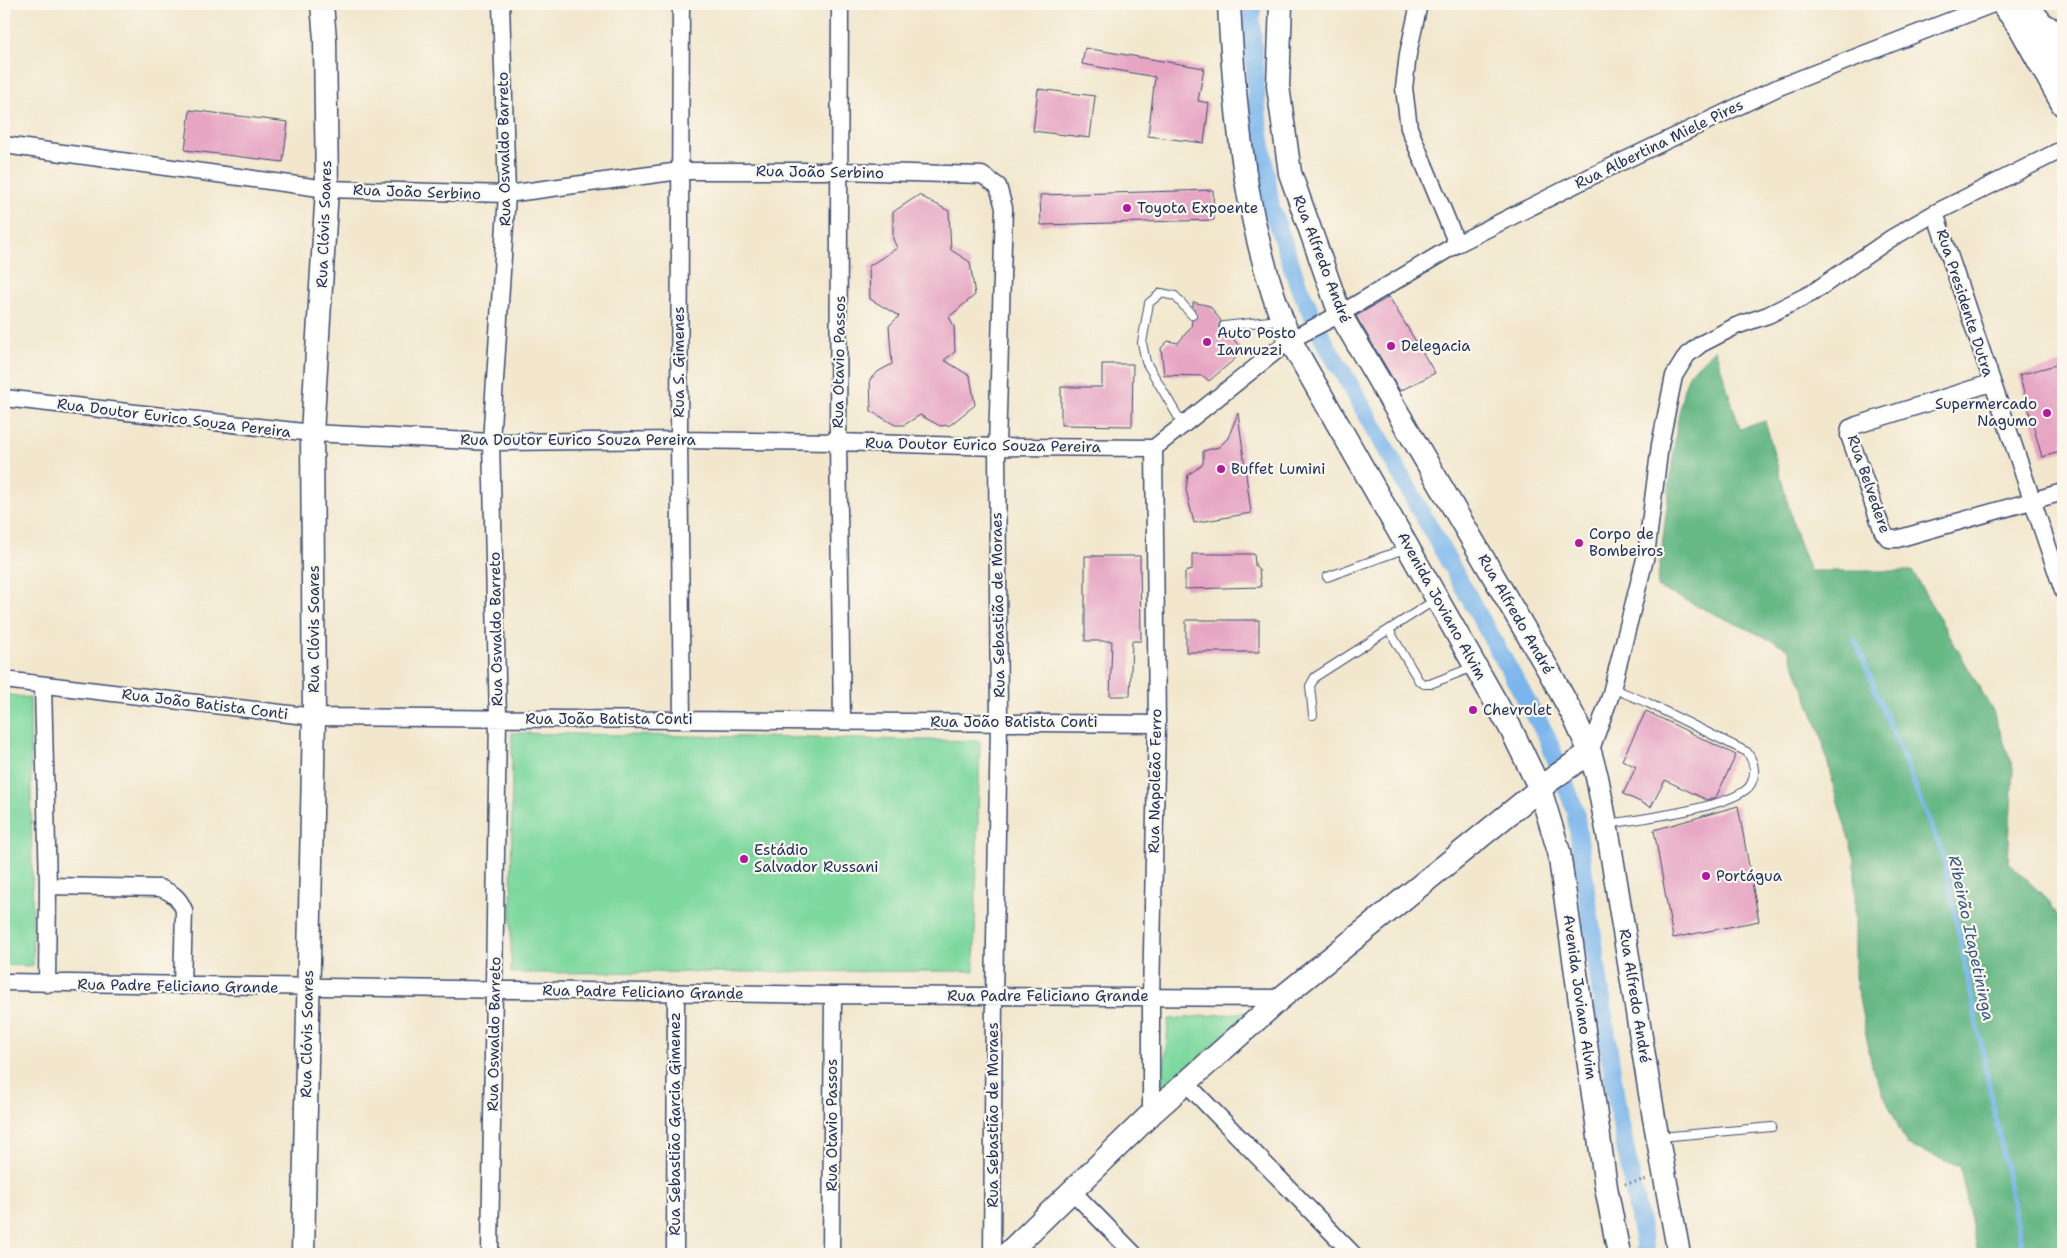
<svg xmlns="http://www.w3.org/2000/svg" width="2067" height="1258" viewBox="0 0 2067 1258" font-family="'Shantell Sans',sans-serif">
  <rect width="100%" height="100%" fill="#fbf7ec"/>
  <filter id="ink" filterUnits="userSpaceOnUse"><feTurbulence type="fractalNoise" baseFrequency=".02" numOctaves="2"/><feDisplacementMap in="SourceGraphic" scale="10" xChannelSelector="R" yChannelSelector="G"/><feConvolveMatrix kernelMatrix="1 2 1 2 8 2 1 2 1" color-interpolation-filters="sRGB"/></filter>
  <filter id="wash" filterUnits="userSpaceOnUse"><feTurbulence type="fractalNoise" baseFrequency=".0096" numOctaves="4" result="noise"/><feDisplacementMap in="SourceGraphic" scale="20" xChannelSelector="R" yChannelSelector="G"/><feGaussianBlur stdDeviation="1.12" result="paint"/><feColorMatrix in="noise" values="0 0 0 0 0 0 0 0 0 0 0 0 0 0 0 0 0 1.4 0 .05"/><feComposite in="paint" operator="in"/></filter>
  <g filter="url(#wash)">
    <rect width="100%" height="100%" fill="#f2e7cd"/>
    <path fill="#7dd89e" stroke="#4c847e" d="M4,694l26,4 3,268 -29,-1z
      M512,733l468,8 -6,230 -463,2z
      M1249,1012l-88,80 8,-73z"/>
    <path fill="#66b885" stroke="#407472" d="M1715,349l25,80 25,-8 32,116 13,34h102l81,140 20,57 -5,94 41,39 14,25v328h-85l-18,-87 -53,-22 -34,-74 -18,-94v-118l-20,-66 -14,-58 -33,-87 -131,-61 20,-162 7,-37 6,-15z"/>
    <g fill="none" stroke-linecap="round" stroke-linejoin="round">
      <path stroke="#7ab6ec" stroke-width="5" d="M1855,640l88,215 80,399"/>
      <path stroke="#7ab6ec" stroke-width="18" d="M1253,4l-2,12 7,103 13,88 28,80 26,56 27,45 195,349 28,73 41,289 30,155"/>
    </g>
    <g id="blocks">
      <path fill="#e6a5c3" d="M1085,48l119,20 -6,33 11,2 -5,40 -56,-7 7,-59 -73,-13z
        M1038,89l57,7 -5,42 -57,-7z
        M190,110l98,12 -5,40 -98,-12z
        M1213,190l1,30 -173,5 -1,-30z
        M919,195l30,16 2,39 19,12 5,33 -26,22 5,9 1,26 -11,8 26,16 5,29 -25,20 -10,1 -20,-11 -16,10h-9l-24,-14 -1,-32 9,-8 13,-7 -3,-38 10,-10 -29,-17 -1,-33 28,-18 -4,-9v-27z
        M1389,297l46,76 -35,18 -44,-75z
        M1193,302l17,4 11,15 -2,3v5l3,2h6l15,21 -34,29 -6,-5 -39,-1 -3,-27 7,-7 10,2 13,-16 1,-7 5,-4 -4,-8z
        M2063,363v88l-21,6 -23,-82z
        M1102,364h31l-1,62 -71,-1v-38h41z
        M1238,413l13,100 -57,10 -8,-33 2,-15 15,-11v-13l16,-4 9,-9z
        M1192,554h62l1,11 4,5 2,17 -76,2v-17l7,-2z
        M1085,556h55l1,85h-9l-2,55h-20l2,-55h-27z
        M1186,620h73v32h-73z
        M1646,711l90,44 -20,42 -9,3 -42,-20 -14,27 -28,-13 13,-27 -14,-7z
        M1738,806l21,115 -86,17 -19,-108z"/>
    </g>
  </g>
  <g filter="url(#ink)">
    <use href="#blocks" fill-opacity="0" stroke="#3b4b6f" stroke-width="1"/>
    <g fill="none" stroke-linecap="round" stroke-linejoin="round">
      <defs>
        <path id="lane" d="M1224,326l55,-6
          M1183,425l-37,-63 -4,-19 7,-40 12,-10 14,3 17,19
          M1327,577l80,-29
          M1389,630l30,51 5,3h6l43,-17
          M1313,715l-3,-29 5,-9 120,-77
          M1607,824c27,-4 132,-17 144,-40 6,-12 3,-22 -4,-32l-99,-49 -36,-15
          M1660,1137l112,-10"/>
        <path id="street" d="M681,4l-2,436 3,280
          M840,4l-2,438 4,279
          M1419,4l-11,50 -4,34 5,40 48,116
          M2040,21l23,9
          M4,145l323,44 180,5 173,-23h161l141,4 16,11 6,22 -7,239 2,275 -5,274 -2,258
          M1935,213l128,378
          M1991,383l-134,42 -7,3 -1,7 34,97 6,7h8l166,-47
          M4,398l308,35 179,9 188,-2 159,2 159,5 157,1
          M1154,448l136,-108 50,-26 117,-70 139,-70 183,-87 214,-83
          M4,680l310,37 843,7
          M43,685l5,201 -1,98
          M1590,752l20,-55 36,-142 14,-110 14,-69 13,-21 14,-11 35,-18 32,-11 44,-22 78,-54 45,-26 128,-64
          M48,886l112,2c13,5 19,10 24,22l-2,76
          M4,982l829,13 448,3
          M1186,1083l167,171
          M1151,1114v-117l6,-273 -3,-276
          M1072,1191l62,63
          M490,1254l8,-536 -7,-276 16,-248 -6,-190
          M675,1254l1,-261
          M831,1254l2,-259"/>
        <path id="secondary" d="M1229,4c6,114 17,230 61,336l221,389 29,60 19,63 47,335 13,67
          M1281,4l-3,82 12,87 50,141 209,357 25,46 16,35 7,25 13,68 44,273 25,136
          M2002,4l17,22 44,79
          M2026,4l14,17 23,44
          M303,1254l11,-537 -2,-284 15,-244 -2,-150 -3,-35
          M1007,1254l144,-140 130,-116 271,-219 38,-27"/>
      </defs>
      <use href="#lane" stroke="#3b4b6f" stroke-width="10"/>
      <use href="#street" stroke="#3b4b6f" stroke-width="19"/>
      <use href="#secondary" stroke="#3b4b6f" stroke-width="25"/>
      <path stroke="#3b4b6f" stroke-width="3" stroke-dasharray="1 4" stroke-linecap="butt" d="M1625,1184l23,-5"/>
      <use href="#lane" stroke="#fff" stroke-width="8"/>
      <use href="#street" stroke="#fff" stroke-width="16"/>
      <use href="#secondary" stroke="#fff" stroke-width="22"/>
    </g>
  </g>
  <g fill="#b5179e" stroke="#fbf7ec" stroke-width="2">
    <circle cx="1127" cy="208" r="5"/>
    <circle cx="1207" cy="342" r="5"/>
    <circle cx="1391" cy="346" r="5"/>
    <circle cx="2047" cy="413" r="5"/>
    <circle cx="1221" cy="469" r="5"/>
    <circle cx="1579" cy="543" r="5"/>
    <circle cx="1473" cy="710" r="5"/>
    <circle cx="744" cy="859" r="5"/>
    <circle cx="1706" cy="876" r="5"/>
  </g>
  <g text-anchor="middle" stroke-width="4.5" stroke-linejoin="round" paint-order="stroke">
    <g font-size="15" fill="#1b2f5e" stroke="#fbf7ec">
      <text transform="translate(1659 144) rotate(-26)" y="5">Rua Albertina Miele Pires</text>
      <text transform="translate(504 149) rotate(-91)" y="5">Rua Oswaldo Barreto</text>
      <text transform="translate(820 172) rotate(1)" y="5">Rua João Serbino</text>
      <text transform="translate(417 192) rotate(2)" y="5">Rua João Serbino</text>
      <text transform="translate(324 224) rotate(-88)" y="5">Rua Clóvis Soares</text>
      <text transform="translate(1322 259) rotate(69)" y="5">Rua Alfredo André</text>
      <text transform="translate(1965 303) rotate(72)" y="5">Rua Presidente Dutra</text>
      <text transform="translate(679 362) rotate(-90)" y="5">Rua S. Gimenes</text>
      <text transform="translate(839 362) rotate(-89)" y="5">Rua Otavio Passos</text>
      <text transform="translate(174 418) rotate(7)" y="5">Rua Doutor Eurico Souza Pereira</text>
      <text x="578" y="445">Rua Doutor Eurico Souza Pereira</text>
      <text transform="translate(983 445) rotate(1)" y="5">Rua Doutor Eurico Souza Pereira</text>
      <text transform="translate(1869 484) rotate(71)" y="5">Rua Belvedere</text>
      <text transform="translate(998 605) rotate(-91)" y="5">Rua Sebastião de Moraes</text>
      <text transform="translate(1442 606) rotate(61)" y="5">Avenida Joviano Alvim</text>
      <text transform="translate(1516 614) rotate(60)" y="5">Rua Alfredo André</text>
      <text transform="translate(314 629) rotate(-90)" y="5">Rua Clóvis Soares</text>
      <text transform="translate(496 629) rotate(-91)" y="5">Rua Oswaldo Barreto</text>
      <text transform="translate(205 704) rotate(7)" y="5">Rua João Batista Conti</text>
      <text x="609" y="724">Rua João Batista Conti</text>
      <text x="1014" y="727">Rua João Batista Conti</text>
      <text transform="translate(1155 781) rotate(-89)" y="5">Rua Napoleão Ferro</text>
      <text transform="translate(178 986) rotate(1)" y="5">Rua Padre Feliciano Grande</text>
      <text transform="translate(643 992) rotate(1)" y="5">Rua Padre Feliciano Grande</text>
      <text x="1048" y="1001">Rua Padre Feliciano Grande</text>
      <text transform="translate(1635 996) rotate(81)" y="5">Rua Alfredo André</text>
      <text transform="translate(1580 997) rotate(82)" y="5">Avenida Joviano Alvim</text>
      <text transform="translate(307 1034) rotate(-89)" y="5">Rua Clóvis Soares</text>
      <text transform="translate(494 1034) rotate(-89)" y="5">Rua Oswaldo Barreto</text>
      <text transform="translate(993 1115) rotate(-90)" y="5">Rua Sebastião de Moraes</text>
      <text transform="translate(675 1124) rotate(-90)" y="5">Rua Sebastião Garcia Gimenez</text>
      <text transform="translate(832 1125) rotate(-90)" y="5">Rua Otavio Passos</text>
    </g>
    <g font-size="15" fill="#1b2f5e" stroke="#fbf7ec" text-anchor="start">
      <text x="1137" y="213">Toyota Expoente</text>
      <text x="1217" y="338">Auto Posto<tspan x="1217" dy="17">Iannuzzi</tspan></text>
      <text x="1401" y="351">Delegacia</text>
      <text x="2037" y="409" text-anchor="end">Supermercado<tspan x="2037" dy="17">Nagumo</tspan></text>
      <text x="1231" y="474">Buffet Lumini</text>
      <text x="1589" y="539">Corpo de<tspan x="1589" dy="17">Bombeiros</tspan></text>
      <text x="1483" y="715">Chevrolet</text>
      <text x="754" y="855">Estádio<tspan x="754" dy="17">Salvador Russani</tspan></text>
      <text x="1716" y="881">Portágua</text>
    </g>
    <g font-size="16" font-style="italic" fill="#385889" stroke="#fbf7ec">
      <text transform="translate(1972 938) rotate(78)" y="6">Ribeirão Itapetininga</text>
    </g>
  </g>
  <rect width="2067" height="1258" fill="none" stroke="#fbf7ec" stroke-width="20"/>
</svg>
